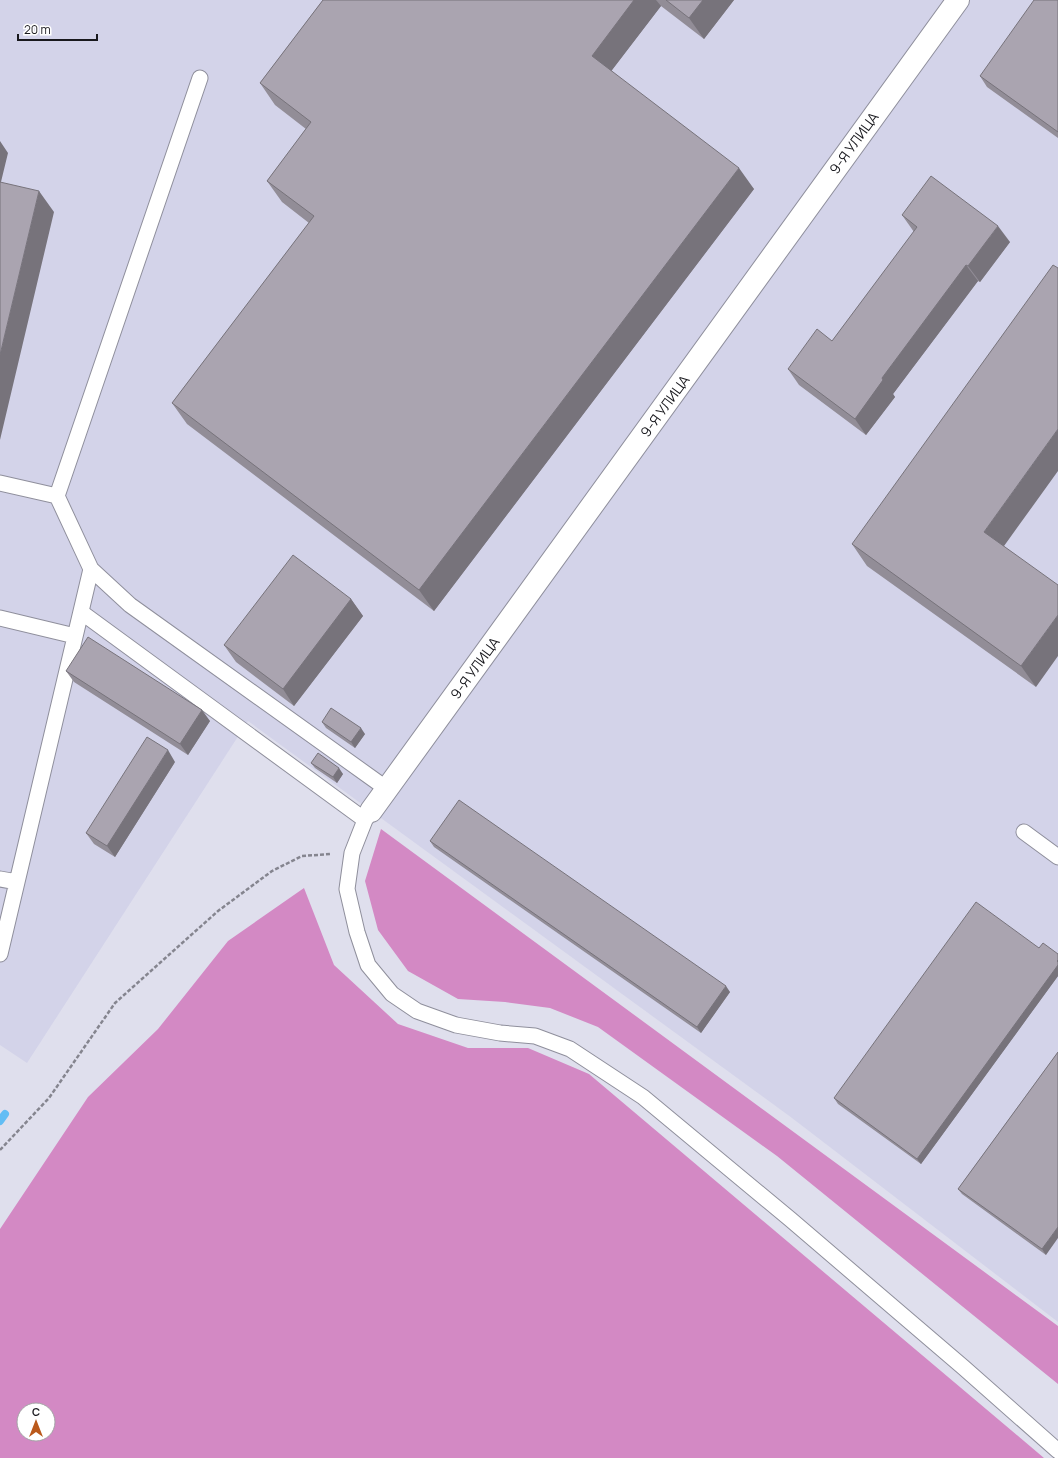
<svg xmlns="http://www.w3.org/2000/svg" width="1058" height="1458" viewBox="0 0 1058 1458" font-family="Manrope,sans-serif">
  <rect width="100%" height="100%" fill="#dfdfed"/>
  <path fill="#d3d3e9" d="M0,0h1058v1322l-266,-204 -544,-397 -221,342 -27,-18z"/>
  <path fill="#d389c4" fill-rule="evenodd" d="M381,829l677,497v58l-281,-228 -179,-129 -48,-19 -45,-6 -47,-3 -50,-28 -30,-41 -13,-49z
    M304,888l30,77 64,59 70,24h60l61,26 455,384h-1044v-229l88,-132 70,-68 70,-88zM24,1410h24v24h-24z"/>
  <g fill="none" stroke-linecap="round" stroke-linejoin="round">
    <path stroke="#62bdf4" stroke-width="8" d="M0,1121l5,-7"/>
    <defs>
      <path id="lane" d="M0,483l57,13 34,73 39,36 257,184
        M57,496l143,-418
        M81,612l284,208
        M0,618l75,18
        M371,811l-6,9 -13,33 -5,36 10,43 11,33 24,29 25,17 39,14 44,8 35,3 35,13 73,48 147,122 173,148 95,84
        M1024,832l34,25
        M0,879l17,3
        M0,954l91,-385"/>
      <path id="street" d="M371,811l587,-811"/>
    </defs>
    <use href="#lane" stroke="#8f8f9c" stroke-width="17"/>
    <use href="#street" stroke="#8f8f9c" stroke-width="24"/>
    <path stroke="#85858f" stroke-width="2.5" stroke-dasharray="4 2" stroke-linecap="butt" d="M0,1150l49,-52 66,-95 103,-92 54,-40 30,-15 29,-2"/>
    <use href="#lane" stroke="#fff" stroke-width="15"/>
    <use href="#street" stroke="#fff" stroke-width="22"/>
  </g>
  <path fill="#928d97" d="M323,0h411l-30,39 -43,-33 -50,65 143,118 -320,422 -247,-187 -15,-21 137,-180 -27,-21 -15,-21 39,-52 -31,-24 -15,-22z
    M1058,0v138l-71,-51 -7,-11z
    M902,215l108,27 -30,40 -2,-1 -85,113 2,3 -29,38 -67,-50 -11,-16 44,-28 82,-109z
    M852,544l152,2 32,141 -169,-121z
    M351,599l12,17 -69,90 -58,-44 -12,-17z
    M66,671l144,50 -22,34 -114,-73z
    M322,722l43,12 -10,14 -29,-20z
    M175,762l-60,95 -21,-13 -8,-11z
    M311,763l32,11 -6,9 -22,-15z
    M430,841l300,151 -29,41 -267,-186z
    M1039,948l19,6v22l-137,188 -83,-60 -4,-6z
    M1058,1052l-12,203 -84,-61 -4,-5z"/>
  <path fill="#77737b" d="M634,0h22l5,6 -55,72 -14,-22z
    M703,0h31l-30,39 -15,-21z
    M0,141l8,12 -8,33z
    M739,168l15,21 -320,422 -15,-21z
    M39,191l15,21 -54,228v-85z
    M998,226l12,16 -30,40 -12,-16z
    M966,265l12,16 -85,113 2,3 -29,38 -11,-16 27,-41z
    M1058,429v42l-59,82 -15,-21z
    M351,599l12,17 -69,90 -11,-17z
    M1058,615v41l-22,31 -15,-21z
    M202,710l8,11 -22,34 -8,-11z
    M361,728l4,6 -10,14 -4,-6z
    M168,750l7,12 -60,95 -8,-11z
    M339,768l4,6 -6,9 -4,-6z
    M1058,965v11l-137,188 -4,-5z
    M726,986l4,6 -29,41 -4,-6z
    M1058,1227v11l-12,17 -4,-6z"/>
  <path fill="#aaa4b0" stroke="#77737b" d="M323,0h311l-42,56 147,112 -320,422 -247,-187 142,-187 -47,-35 44,-59 -51,-39z
    M666,0h37l-14,18z
    M1034,0h24v132l-78,-56z
    M931,176l67,50 -30,40 -2,-1 -84,113 1,2 -28,39 -67,-50 29,-40 15,12 85,-114 -15,-12z
    M0,182l39,9 -39,164z
    M1053,265l5,3v161l-74,103 74,53v30l-37,51 -169,-122z
    M293,555l58,44 -68,90 -59,-44z
    M88,637l114,73 -22,34 -114,-73z
    M331,708l30,20 -10,14 -29,-20z
    M147,737l21,13 -61,96 -21,-13z
    M318,753l21,15 -6,9 -22,-14z
    M459,800l267,186 -29,41 -267,-186z
    M976,902l63,46 4,-5 15,11v6l-1,1 1,1v3l-141,194 -83,-61z
    M1058,1052v175l-16,22 -84,-60z"/>
  <g text-anchor="middle" stroke-width="4" stroke-linejoin="round" paint-order="stroke">
    <g font-size="14" fill="#18181d" stroke="#fff">
      <text transform="translate(854 143) rotate(-54)" y="5">9-Я УЛИЦА</text>
      <text transform="translate(665 406) rotate(-54)" y="5">9-Я УЛИЦА</text>
      <text transform="translate(475 668) rotate(-54)" y="5">9-Я УЛИЦА</text>
    </g>
  </g>
  <g transform="translate(36 1422)"><circle r="19" fill="#ffffff" stroke="#a3a3a5"/>
  <path d="M0-3L7 15L0 10L-7 15Z" fill="#ba591b"/>
  <text y="-6" font-size="11" font-weight="bold" text-anchor="middle" fill="#18181d">С</text>
  </g>
  <path d="M18 34v6h79v-6" fill="none" stroke="#18181d" stroke-width="2"/>
  <text x="24" y="34" font-size="12" fill="#18181d" stroke="#ffffff" stroke-width="3" paint-order="stroke">20 m</text>
</svg>
